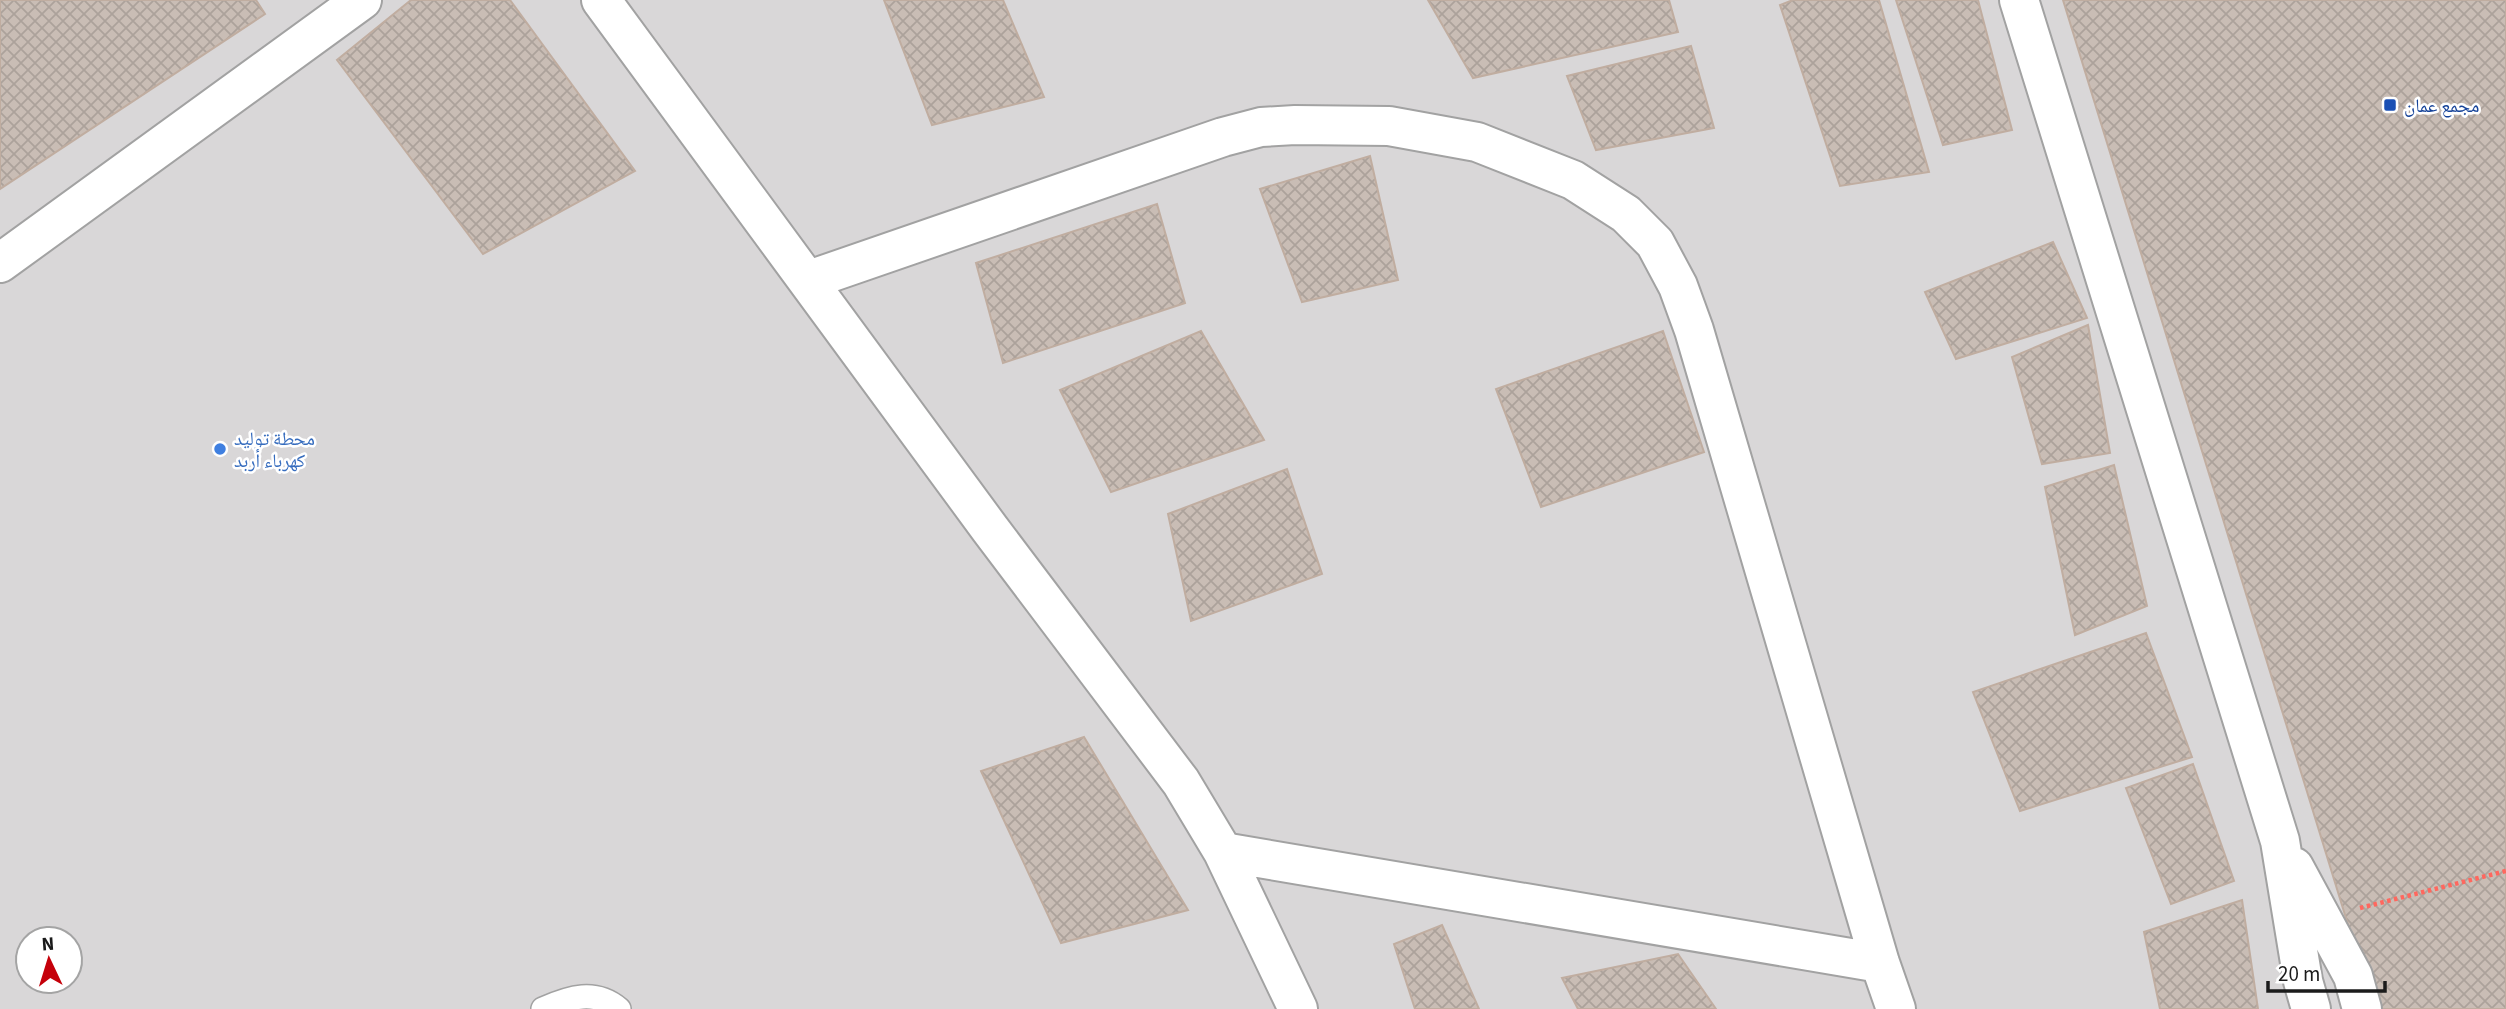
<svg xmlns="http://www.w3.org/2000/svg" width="2506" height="1009" viewBox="0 0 2506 1009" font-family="'Source Sans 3','Noto Naskh Arabic',sans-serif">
  <defs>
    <pattern id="building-cross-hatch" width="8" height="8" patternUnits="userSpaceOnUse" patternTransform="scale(1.75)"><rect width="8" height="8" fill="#c9bdb5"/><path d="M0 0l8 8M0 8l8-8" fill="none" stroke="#aca29b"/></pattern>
  </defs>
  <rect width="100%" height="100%" fill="#eee8df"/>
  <path fill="#d9d7d8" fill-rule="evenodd" d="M0,0h2506v1009h-2506zM28,939h42v42h-42z"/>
  <path fill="url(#building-cross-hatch)" stroke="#c0ada0" stroke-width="2" d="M0,0h256l9,14 -265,175z
    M411,0h99l125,171 -152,83 -146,-194z
    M884,0h119l41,97 -112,28z
    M1428,0h241l9,32 -205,46z
    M1793,0h86l50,172 -89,14 -60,-181z
    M1896,0h82l34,130 -69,15z
    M2063,0h443v1009h-132z
    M1691,46l23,82 -118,22 -29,-74z
    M1370,156l28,124 -96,22 -42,-113z
    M1157,204l28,99 -182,60 -27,-100z
    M2053,242l34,76 -131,41 -31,-67z
    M2088,325l22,128 -68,11 -30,-107z
    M1201,331l63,109 -153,52 -51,-102z
    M1663,331l41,121 -163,55 -45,-118z
    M2114,465l33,141 -72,29 -30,-148z
    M1287,469l35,105 -131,47 -23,-107z
    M2146,633l46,124 -172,54 -47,-119z
    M1084,737l104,173 -127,33 -80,-172z
    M2193,764l41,117 -63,23 -45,-116z
    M2242,900l16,109h-98l-16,-77z
    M1442,925l37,84h-64l-21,-65z
    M1678,954l38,55h-138l-16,-31z"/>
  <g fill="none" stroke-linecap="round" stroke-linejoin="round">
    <defs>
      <path id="service" d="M543,1009c27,-12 52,-20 76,0"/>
      <path id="minor" d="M601,0l389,529 191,253 42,70 75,157
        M0,263l362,-263
        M809,280l414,-143 38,-10 34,-2 94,1 88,16 96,38 53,34 29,29 23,43 16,44 186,633 16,46
        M1223,852l657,111"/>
      <path id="tertiary" d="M2019,0l261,841 23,140 8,28
        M2294,867l59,109 9,33"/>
    </defs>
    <use href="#service" stroke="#a2a2a2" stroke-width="26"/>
    <use href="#minor" stroke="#a2a2a2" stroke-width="42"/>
    <use href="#tertiary" stroke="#a2a2a2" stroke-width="42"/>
    <path stroke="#ff675e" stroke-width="4.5" stroke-dasharray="3.5 3.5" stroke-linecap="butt" d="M2360,908l146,-37"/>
    <use href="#service" stroke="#fff" stroke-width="23"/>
    <use href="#minor" stroke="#fff" stroke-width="38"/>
    <use href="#tertiary" stroke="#fff" stroke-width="38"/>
  </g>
  <rect fill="#1a4fb4" stroke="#fff" stroke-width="2.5" x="2383" y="98" width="14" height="14" rx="3.5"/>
  <circle fill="#3f7fe0" stroke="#fff" stroke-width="2.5" cx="220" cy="449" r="7"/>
  <g text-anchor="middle" stroke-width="5" stroke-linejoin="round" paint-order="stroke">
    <g font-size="19" fill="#164399" stroke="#fff" text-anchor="start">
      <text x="2404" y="112">مجمع عمان</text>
    </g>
    <g font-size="19" fill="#366cbe" stroke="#fff" text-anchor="start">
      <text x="234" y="445">محطة توليد<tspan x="234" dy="22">كهرباء أربد</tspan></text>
    </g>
  </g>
  <g transform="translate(49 960) rotate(356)"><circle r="33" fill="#ffffff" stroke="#a4a4a4" stroke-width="2"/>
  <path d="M0-5L12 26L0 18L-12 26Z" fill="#c5000a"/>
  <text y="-10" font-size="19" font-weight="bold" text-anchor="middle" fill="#1b1b1b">N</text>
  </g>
  <path d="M2268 981v10h117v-10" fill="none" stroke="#1b1b1b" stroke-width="3.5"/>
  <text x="2278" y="981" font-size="21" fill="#1b1b1b" stroke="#ffffff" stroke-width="5" paint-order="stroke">20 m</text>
</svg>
